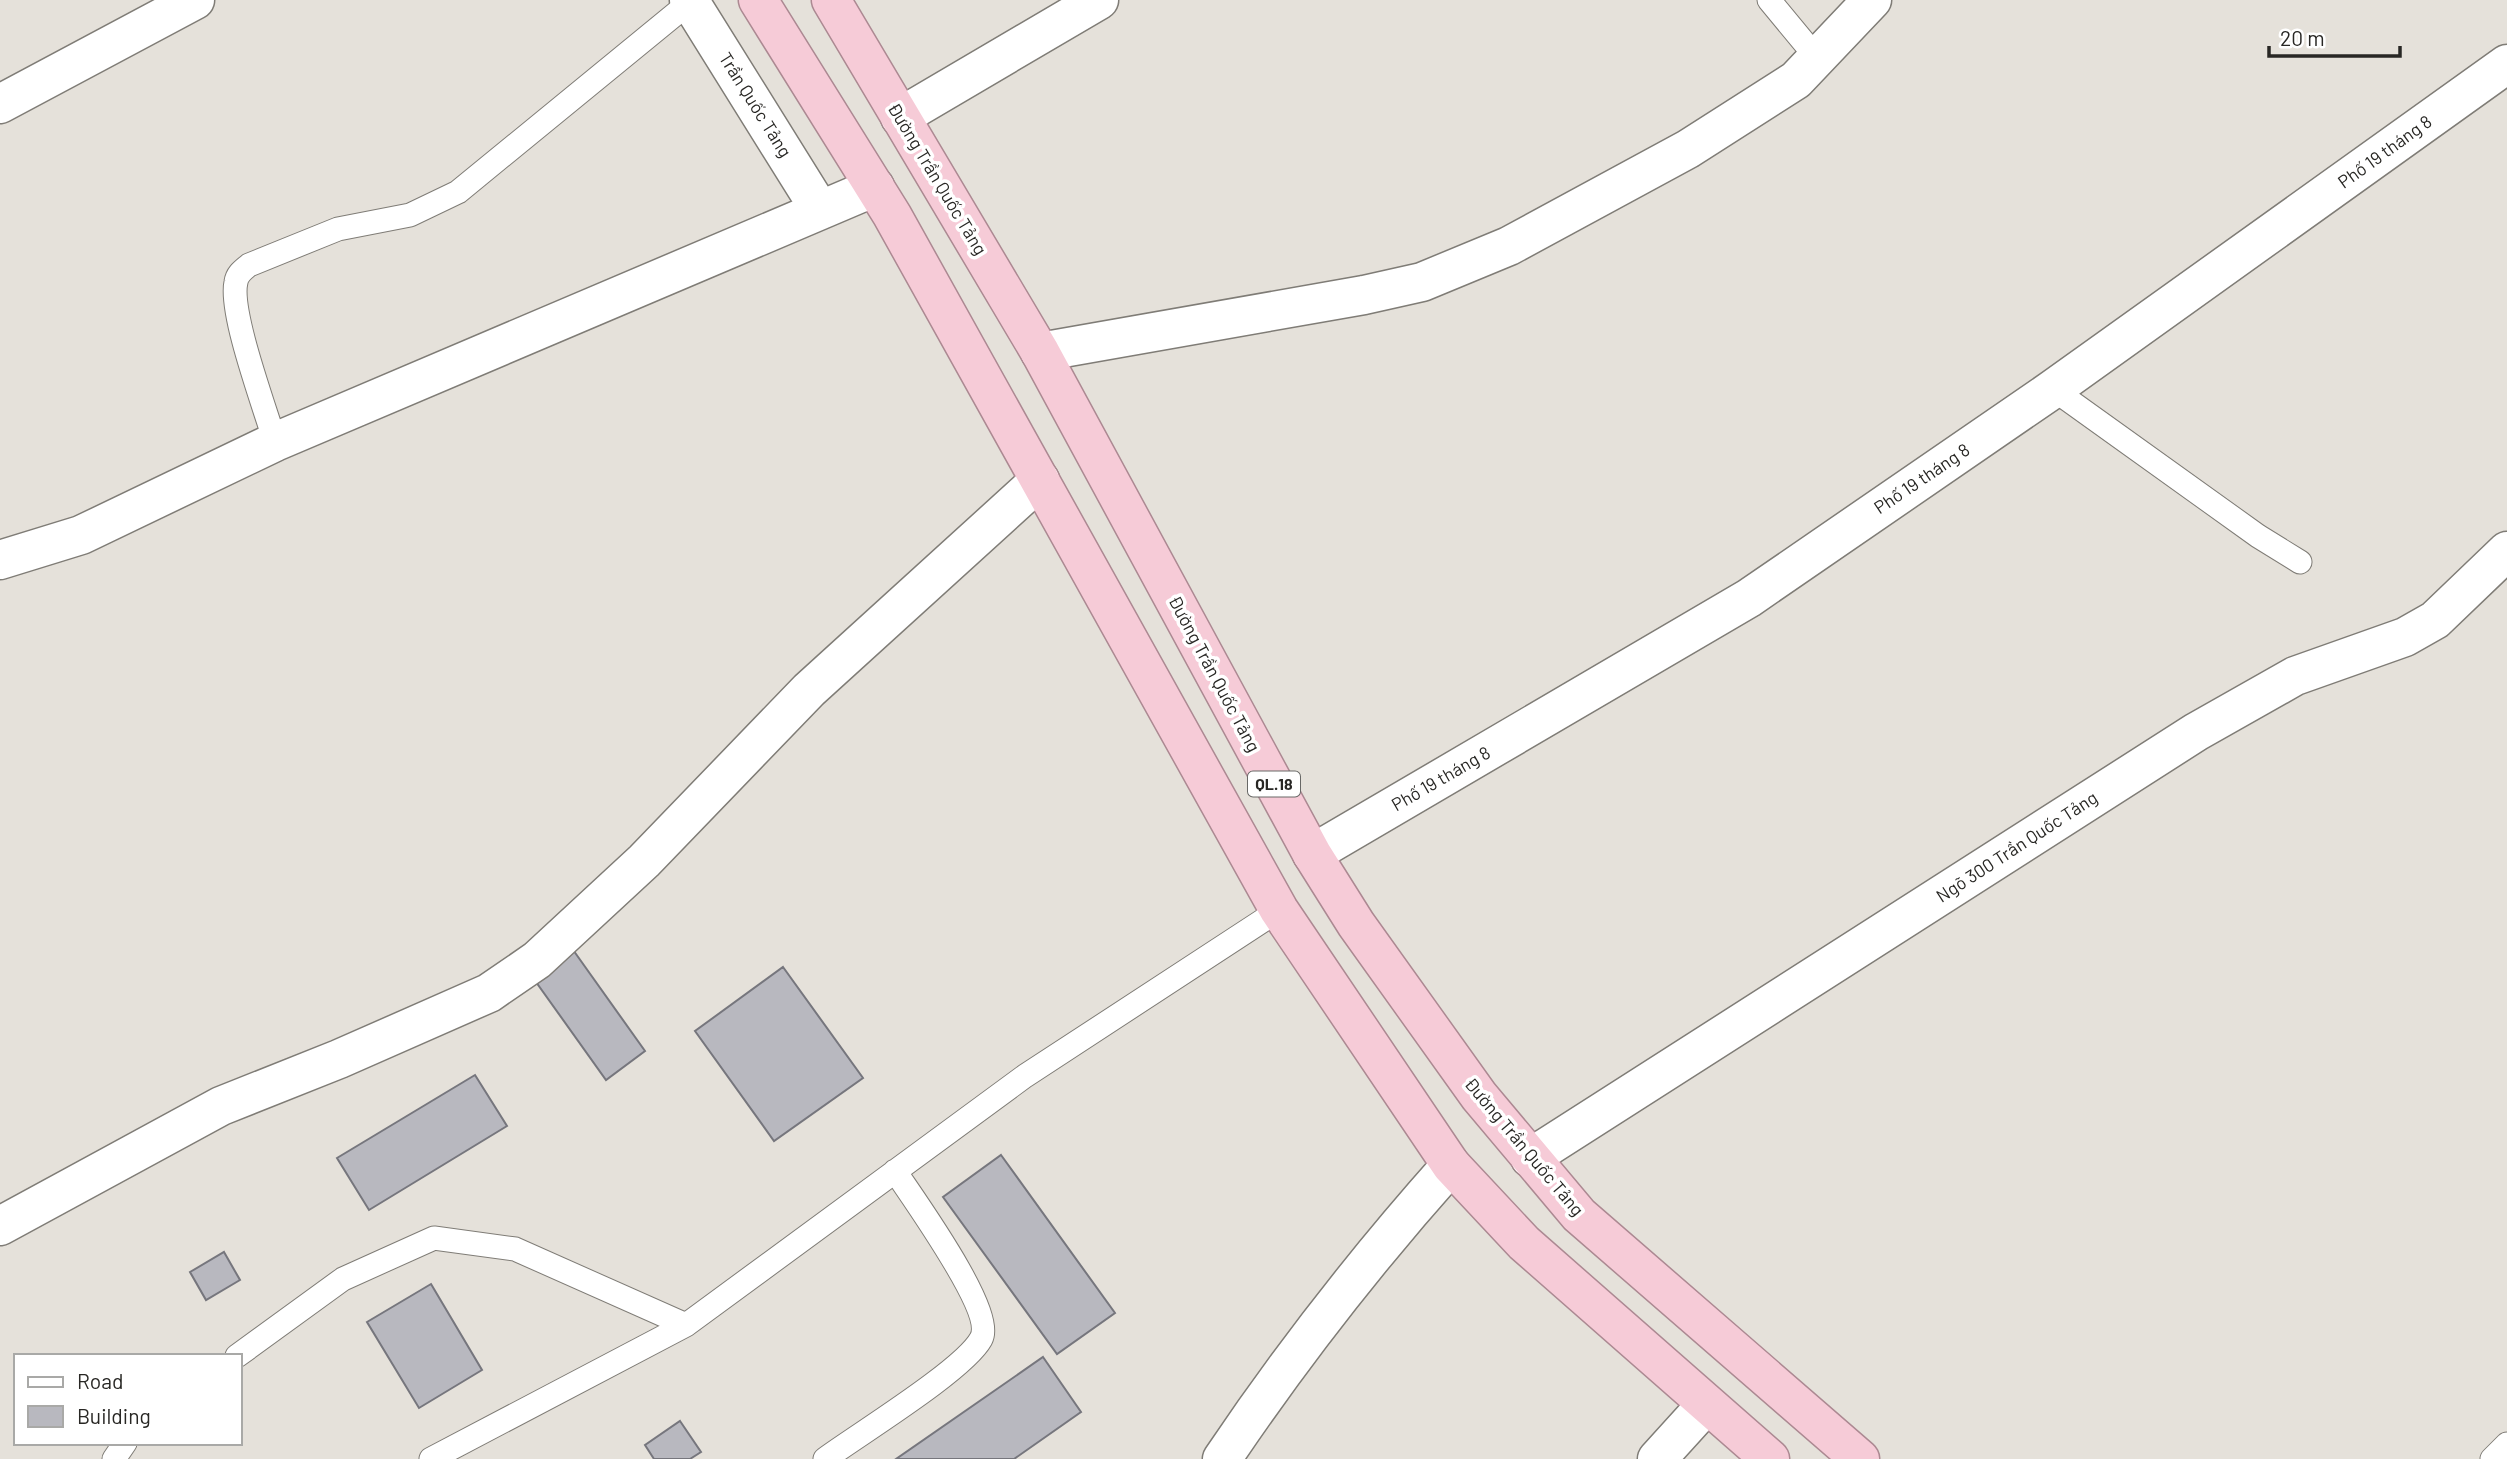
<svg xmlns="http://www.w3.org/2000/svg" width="2507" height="1459" viewBox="0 0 2507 1459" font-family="Barlow,sans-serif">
  <rect width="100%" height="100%" fill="#e5e1da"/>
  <path fill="#b8b8bf" stroke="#76767d" stroke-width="2" d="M571,947l74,104 -39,29 -75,-105z
    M783,967l80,111 -89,63 -79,-110z
    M475,1075l32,51 -138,84 -32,-52z
    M1001,1155l114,158 -58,41 -114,-157z
    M224,1252l16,28 -34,20 -16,-28z
    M431,1284l51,86 -63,38 -52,-86z
    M1043,1357l38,55 -67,47h-118z
    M680,1421l21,31 -11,7h-36l-9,-14z"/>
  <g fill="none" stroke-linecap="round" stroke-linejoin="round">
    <defs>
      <path id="service" d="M1769,0l48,58
        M2053,389l205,147 42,26
        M275,442c-10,-34 -46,-130 -39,-160 1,-8 7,-12 13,-17l89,-36 72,-14 48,-23 232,-190
        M237,1356l106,-77 91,-41 81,11 171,76
        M114,1459l11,-16
        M431,1459l255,-134 339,-249 254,-166
        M825,1459c34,-25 139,-89 156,-120 15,-27 -69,-142 -86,-168
        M2492,1459l15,-15"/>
      <path id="minor" d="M689,0l131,210
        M0,104l195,-104
        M900,117l199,-117
        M1040,352l324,-57 58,-13 87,-36 179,-97 108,-69 76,-80
        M0,560l81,-25 194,-93 600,-255
        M1312,854l437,-256 304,-209 454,-325
        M1530,1158l666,-426 99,-56 110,-39 30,-17 72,-69
        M0,1226l221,-120 118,-47 150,-66 48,-33 107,-99 165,-171 231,-210
        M1222,1459c70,-104 146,-201 229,-294
        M1657,1459l49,-54"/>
      <path id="trunk" d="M758,0l134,215 387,695 172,255 73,78 246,216
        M831,0l209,352 272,502 44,70 123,172 100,119 281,244"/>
    </defs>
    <use href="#service" stroke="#7f7c76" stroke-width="25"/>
    <use href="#minor" stroke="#7f7c76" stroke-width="41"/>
    <use href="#trunk" stroke="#ac8992" stroke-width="41"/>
    <use href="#service" stroke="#fff" stroke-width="23"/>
    <use href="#minor" stroke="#fff" stroke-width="38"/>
    <use href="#trunk" stroke="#f6cbd7" stroke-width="38"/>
  </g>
  <g text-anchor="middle" stroke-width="7" stroke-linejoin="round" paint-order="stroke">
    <rect fill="#fff" stroke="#686866" stroke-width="2" x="1248" y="771.5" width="52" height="25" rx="5"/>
    <g font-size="16" font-weight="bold" fill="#282724">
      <text x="1274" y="790">QL.18</text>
    </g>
    <g font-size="18" fill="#282724" stroke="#fff">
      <text transform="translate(755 105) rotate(58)" y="6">Trần Quốc Tảng</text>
      <text transform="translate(2385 152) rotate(-36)" y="6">Phố 19 tháng 8</text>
      <text transform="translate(937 179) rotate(59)" y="6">Đường Trần Quốc Tảng</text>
      <text transform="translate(1922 479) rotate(-34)" y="6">Phố 19 tháng 8</text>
      <text transform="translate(1214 674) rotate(62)" y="6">Đường Trần Quốc Tảng</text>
      <text transform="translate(1441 779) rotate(-30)" y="6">Phố 19 tháng 8</text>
      <text transform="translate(2017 847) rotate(-33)" y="6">Ngõ 300 Trần Quốc Tảng</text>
      <text transform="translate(1524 1147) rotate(50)" y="6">Đường Trần Quốc Tảng</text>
    </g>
  </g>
  <rect x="14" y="1354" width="228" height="91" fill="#ffffff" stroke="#a9a9a7" stroke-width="2"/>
  <rect x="28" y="1377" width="35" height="10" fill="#ffffff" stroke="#a9a9a7" stroke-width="2"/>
  <text x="77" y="1389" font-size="21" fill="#282724">Road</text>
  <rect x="28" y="1406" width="35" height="21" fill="#b8b8bf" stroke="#a9a9a7" stroke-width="2"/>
  <text x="77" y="1424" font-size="21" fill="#282724">Building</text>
  <path d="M2269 46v10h131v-10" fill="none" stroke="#282724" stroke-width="3.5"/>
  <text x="2280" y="46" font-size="21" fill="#282724" stroke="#ffffff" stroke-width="5" paint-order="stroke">20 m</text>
</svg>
